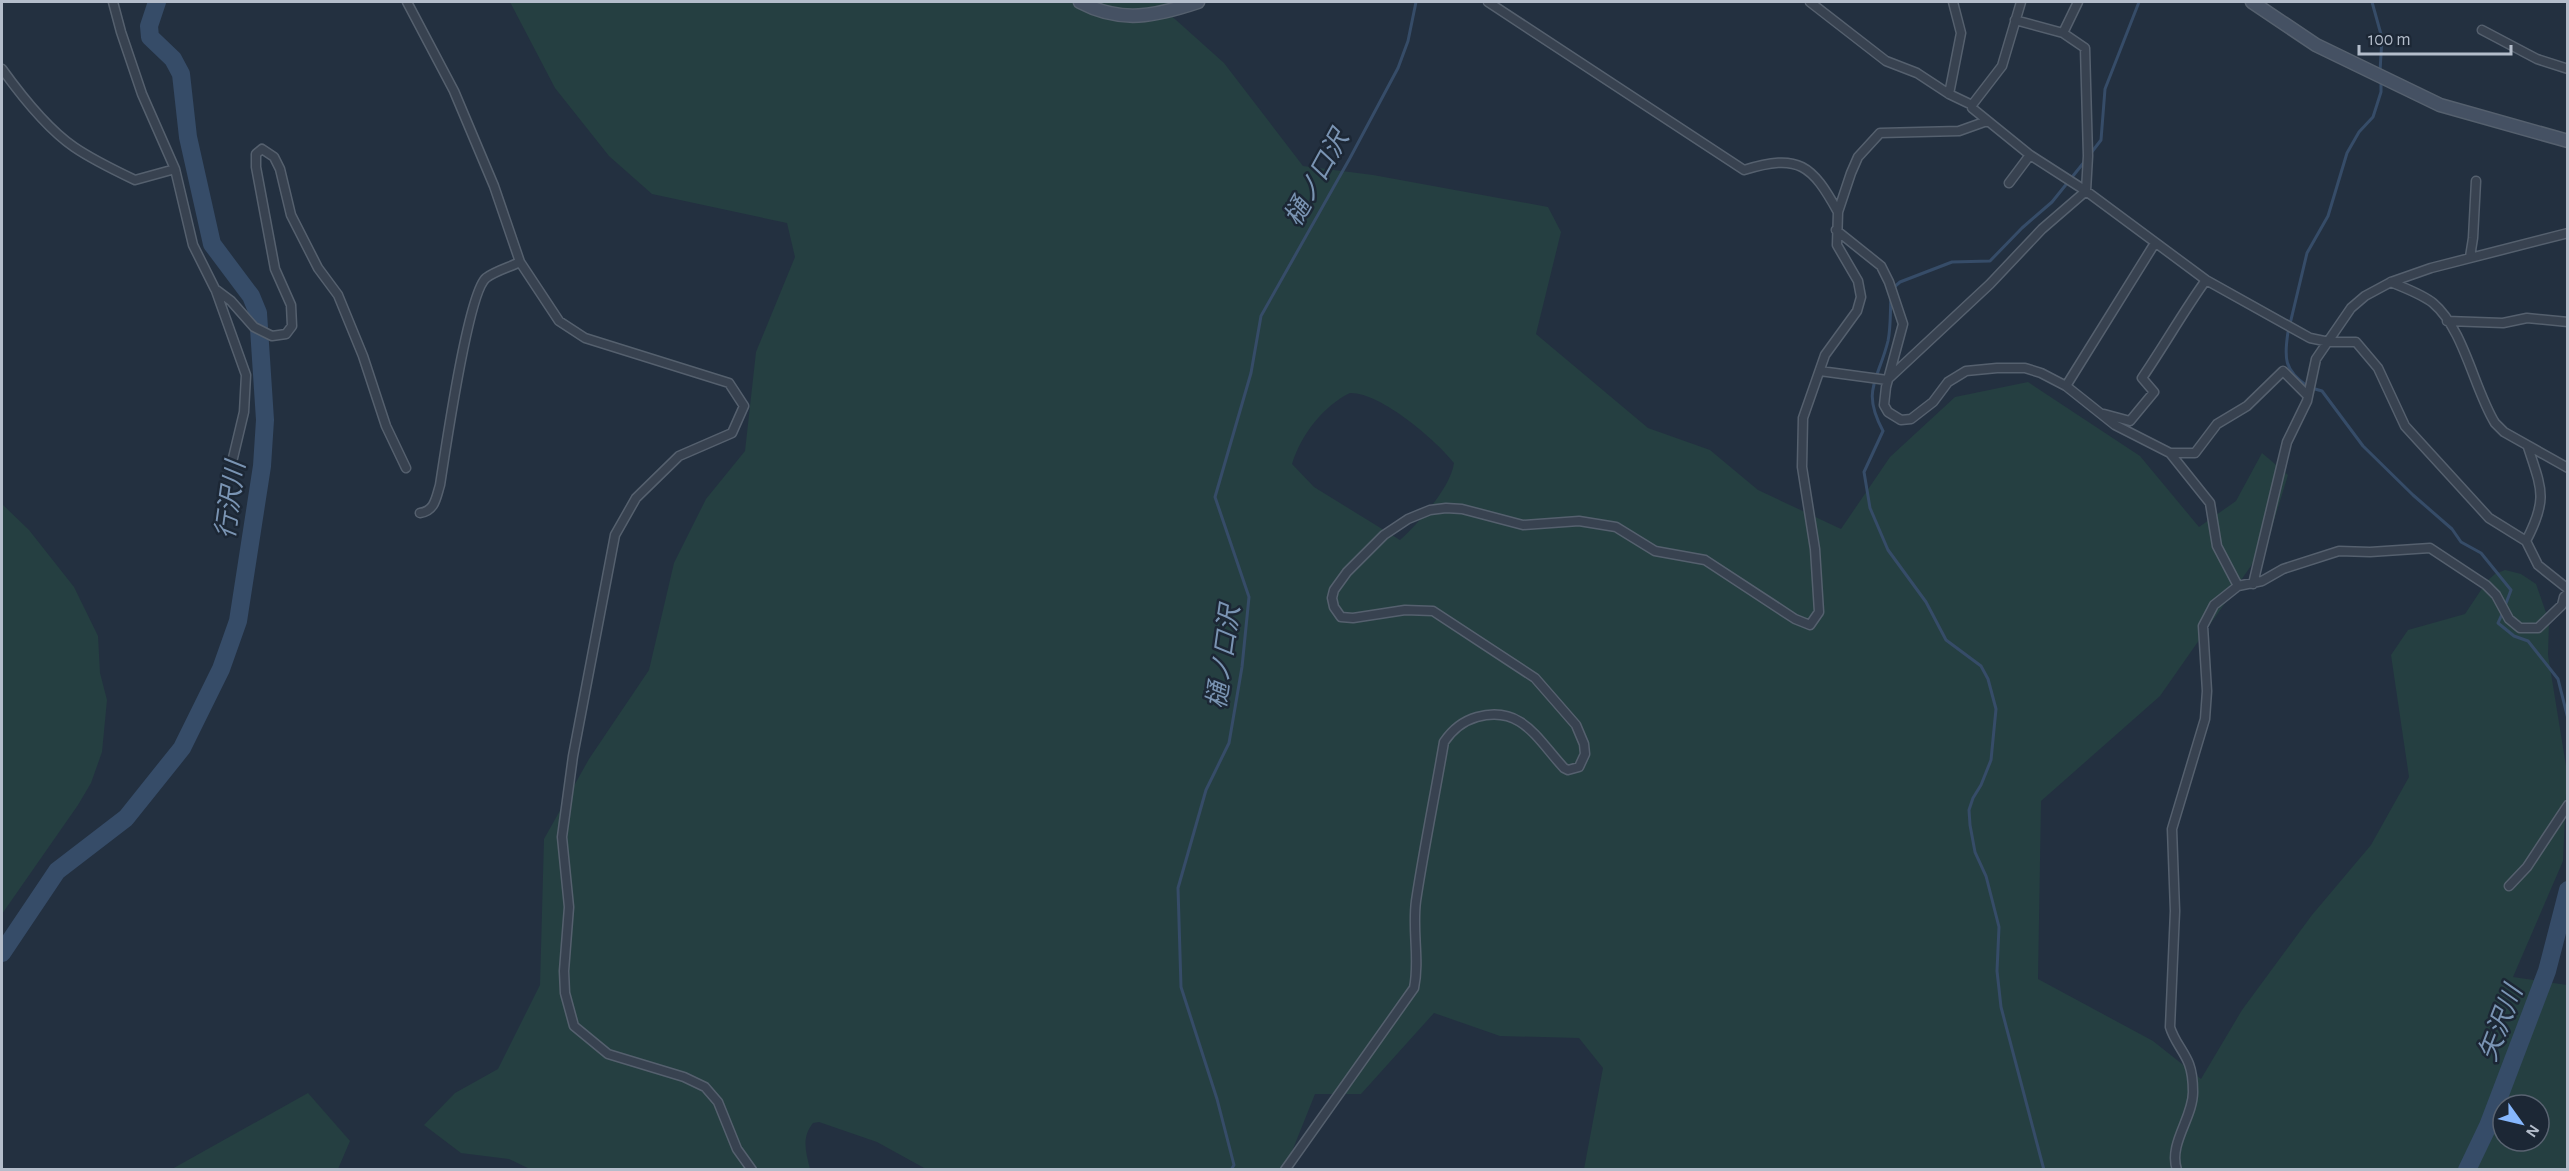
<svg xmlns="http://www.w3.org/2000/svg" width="2569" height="1171" viewBox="0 0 2569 1171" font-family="'Alegreya Sans','Noto Sans JP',sans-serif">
  <rect width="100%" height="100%" fill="#233040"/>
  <path fill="#253f41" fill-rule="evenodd" d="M510,2h676l-20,9 58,52 79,103 70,9 175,32 13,25 -25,102 112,94 62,22 48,40 83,39 49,-72 65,-60 73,-15 112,74 59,71 37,-26 26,-48 26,22 -21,68 -107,153 -119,105 -3,178 115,62 48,38 41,-69 70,-95 59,-70 38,-68 -18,-122 17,-25 57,-16 22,-33 8,-7 10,-4 16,4 15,10 13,37 -1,34 19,117 -4,89 -50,116 54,8v184h-983l19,-101 -24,-30 -79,-2 -66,-23 -73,81h-46l-30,75h-359l-49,-27 -58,-20 -6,1c-12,15 -7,29 -3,46l-278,1 -23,-11 -48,-6 -37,-28 31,-32 43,-24 42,-84 4,-146 45,-80 60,-89 25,-107 32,-64 39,-48 11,-99 39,-95 -8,-34 -135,-29 -43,-38 -54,-68zM1350,393c30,-1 86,47 104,70 -3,24 -36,61 -54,77l-86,-53 -22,-23c9,-29 31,-58 58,-71zM2503,1105h36v36h-36z
    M2,504l27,26 45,57 24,49 2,37 7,27 -5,52 -11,31 -13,22 -76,109z
    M308,1093l42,48 -12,28h-166z"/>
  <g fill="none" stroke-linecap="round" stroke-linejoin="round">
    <path stroke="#364c68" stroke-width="3" d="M2372,2l10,36 -2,33
      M2091,153l10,-13 4,-51 34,-87
      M1893,288l7,-6 52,-20 38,-1 32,-33 30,-26 33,-41
      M1891,298c-1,13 0,29 -3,43 -10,40 -27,49 -5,90l-19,41 6,36 18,42 38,52 20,38 35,26 7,13 8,30 -5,51 -10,25 -8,13 -4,12 1,15 5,27 11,24 13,51 -2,44 4,36 43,163
      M2290,324l17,-71 21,-37 19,-63 12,-21 14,-15 8,-25v-11
      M2288,332c-4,26 -4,38 19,54
      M2315,389l7,2 41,55 50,49 39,34 9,13 20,11 30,37 -6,16
      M2503,612l-5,11 16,13 14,5 30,38 10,40
      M1231,1170l3,-5 -17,-66 -36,-112 -3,-99 28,-98 23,-47 13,-76 7,-70 -34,-100 36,-124 10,-57 89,-158 48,-90 10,-27 8,-39"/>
    <path stroke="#364c68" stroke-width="18" d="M2,953l55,-82 69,-53 56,-70 39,-79 17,-48 24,-155 3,-46 -7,-107 -7,-17 -39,-52 -24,-107 -7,-63 -8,-15 -23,-22 -1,-11 8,-24
      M2467,1170l21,-44 59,-155 21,-81"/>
    <defs>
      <path id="street" d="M113,2l8,30 21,62 33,75 18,76 22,44 16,12 23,26 18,9 14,-2 6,-8 -1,-21 -16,-36 -19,-102v-13l6,-5 12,8 6,12 11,46 27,53 20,27 25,61 23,70 20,42
        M407,2l47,89 40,95 26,76 39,59 26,17 144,45 15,23 -12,27 -53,23 -43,42 -21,37 -42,221 -11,81 7,70 -5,64 1,22 9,33 34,28 76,23 21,10 13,15 19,47 15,21
        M1488,2l256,168c55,-17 68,-5 94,42
        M1810,2l76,59 31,12 32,21 23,11v3l58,47 56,36 120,89 104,58 19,4h27l22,26 27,58 84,92 37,23 12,24 30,24
        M2482,30l55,29 31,10
        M2063,33l15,-31
        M2,69c18,25 47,61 72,78 19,13 40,23 61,33l40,-11
        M1949,94l12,-61 -8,-31
        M1972,105l30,-39 19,-64
        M2009,183l21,-28
        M1836,230l45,36 8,16 14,42 -17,63 -2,18 4,7 13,8 10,-1 22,-17 15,-20 18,-11 31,-3h28l16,5 25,13 49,39 55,28 40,50 7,43 21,40
        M2470,257l3,-19 3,-57
        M2391,282c13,6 31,12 42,21 31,26 41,86 62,120l9,9 64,36
        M216,291l30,84 -2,37 -11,46
        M2447,321l56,2 24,-5 41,4
        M1820,371l67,9
        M1887,380l103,-96 52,-55 44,-38 2,-35 -3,-108 -22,-15 -48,-13
        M2066,386l89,-143
        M2104,414l26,7 24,-29 -12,-14c22,-32 41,-66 64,-98
        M2170,453h25l22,-29 30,-18 36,-35 24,24
        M420,513c15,-2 16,-15 20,-28 5,-32 28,-192 46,-207 9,-7 24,-11 34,-16
        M2526,541c22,-42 16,-51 2,-94
        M2253,584l34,-142 20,-41 9,-42 35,-51 14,-12 26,-14 40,-14 137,-35
        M2509,886l18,-19 41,-62
        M1285,1170l129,-182c6,-28 -2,-56 2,-87 8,-53 19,-106 28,-159 8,-12 19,-21 33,-25 45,-12 60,22 87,51l4,2 11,-3 6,-13 -1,-10 -8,-19 -41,-47 -102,-67 -28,-1 -52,8 -12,-1 -7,-10 -2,-9 2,-8 13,-18 37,-37 24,-16 22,-9 16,-2 16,1 61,16 56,-4 37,6 39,24 50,9 90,59 15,6 9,-13 -4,-63 -13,-82 1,-49 22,-63 32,-44 4,-14 -3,-16 -21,-36 1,-33 13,-39 7,-16 22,-24 79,-2 28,-10
        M2177,1170c-9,-26 16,-52 16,-78 0,-8 -1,-20 -4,-28 -5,-13 -15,-23 -19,-37l5,-116 -3,-82 33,-110 2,-28 -4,-65 11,-21 24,-19 24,-5 21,-12 56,-18 31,1 60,-4 56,37 10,10 13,24 11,9h18l24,-23 2,-8 4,-4"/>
      <path id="secondary" d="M1080,2c41,22 76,14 118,0
        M2252,2l64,43 124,60 128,36"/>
    </defs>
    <use href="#street" stroke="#55606e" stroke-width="11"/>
    <use href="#secondary" stroke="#55606e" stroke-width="15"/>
    <use href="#street" stroke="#384250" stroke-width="8"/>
    <use href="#secondary" stroke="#455163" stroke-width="12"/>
  </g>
  <g text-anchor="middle" stroke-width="5" stroke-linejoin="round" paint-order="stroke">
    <g font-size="26" font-style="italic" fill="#7a94b3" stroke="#1c2735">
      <text transform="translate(1316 178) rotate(-61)" y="9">樋ノ口沢</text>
      <text transform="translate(230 500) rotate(-82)" y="9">行沢川</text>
      <text transform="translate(1223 657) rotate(-82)" y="9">樋ノ口沢</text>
      <text transform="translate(2500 1023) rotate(-69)" y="9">矢沢川</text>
    </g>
  </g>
  <rect width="2569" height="1171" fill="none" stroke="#b4bdcb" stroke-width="6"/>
  <g transform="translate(2521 1123) rotate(124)"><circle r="28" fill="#1c2735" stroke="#596371" stroke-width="1.5"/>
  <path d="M0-4.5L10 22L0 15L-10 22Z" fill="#86b7fd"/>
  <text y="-9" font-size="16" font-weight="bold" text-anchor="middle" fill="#b4bdcb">N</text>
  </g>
  <path d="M2359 45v9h152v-9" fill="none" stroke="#b4bdcb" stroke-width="3"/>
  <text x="2368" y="45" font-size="18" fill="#b4bdcb" stroke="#1c2735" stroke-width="4.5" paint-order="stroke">100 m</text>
</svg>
